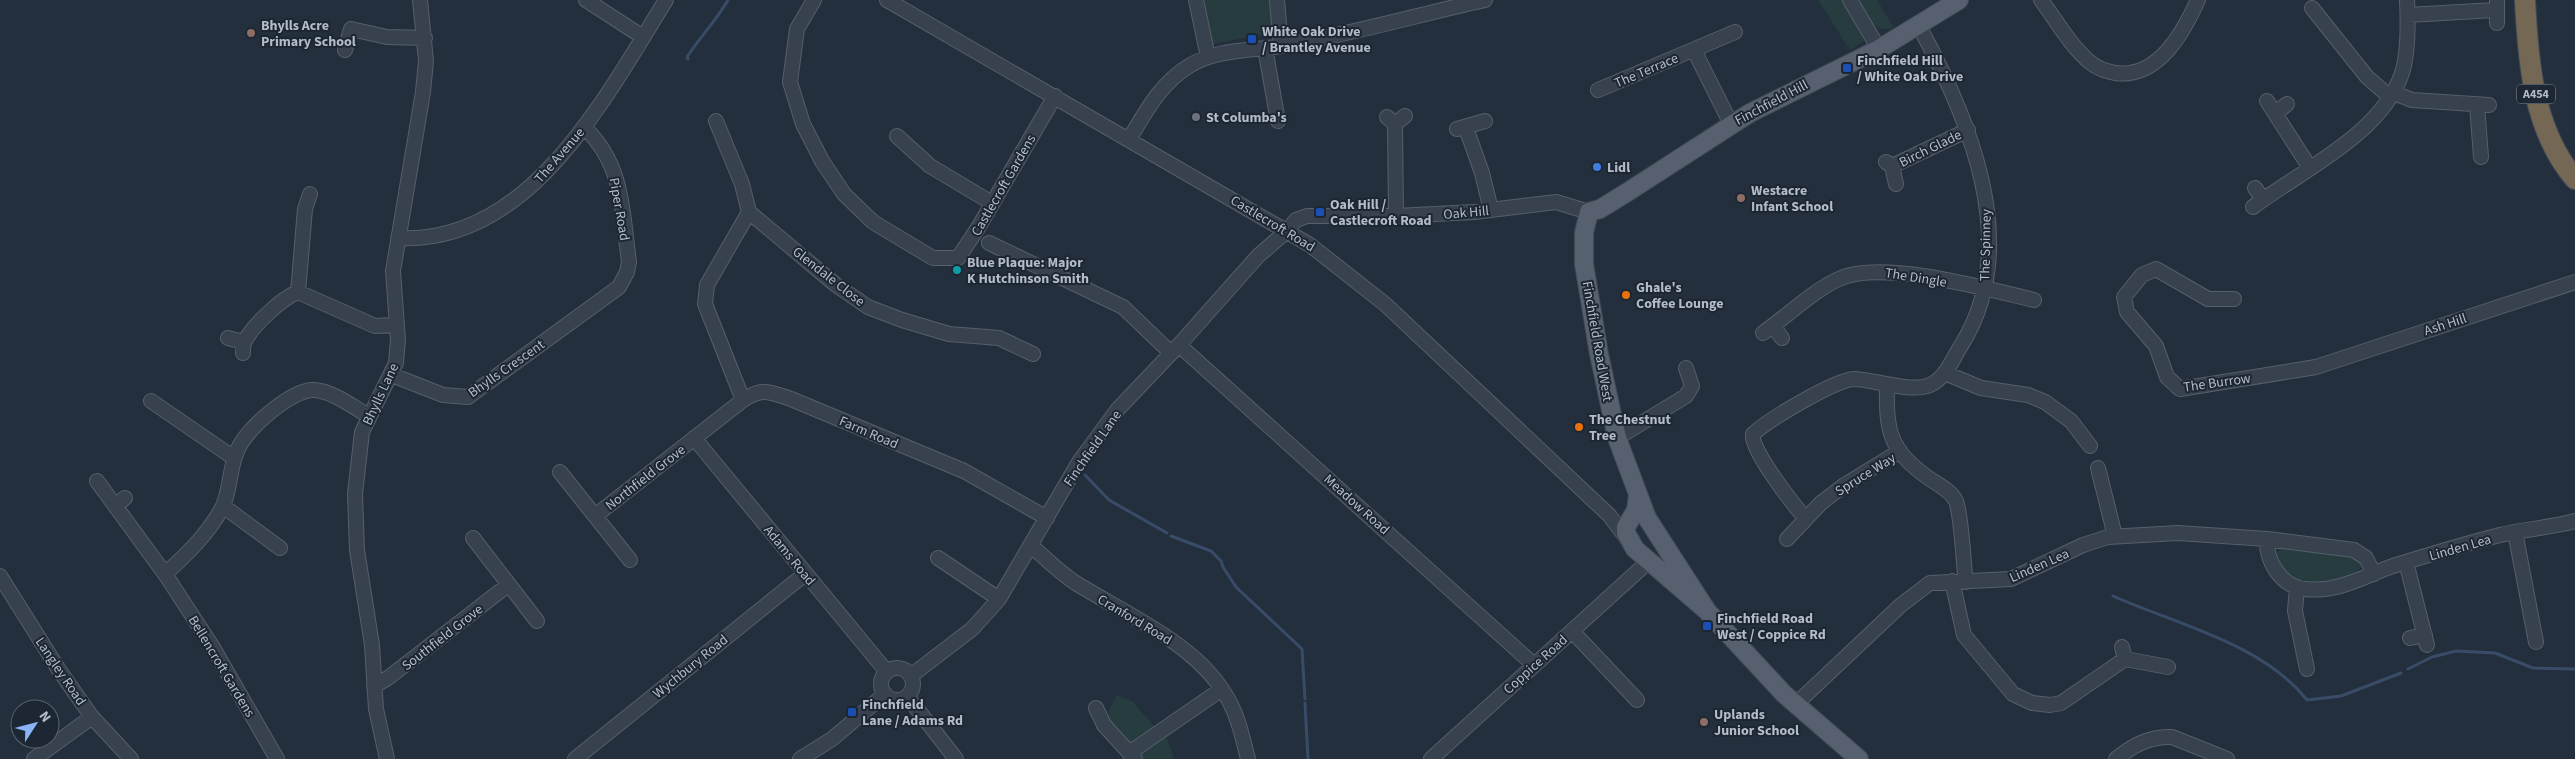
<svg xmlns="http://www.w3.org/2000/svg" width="2575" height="759" viewBox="0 0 2575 759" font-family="'Source Sans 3',sans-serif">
  <rect width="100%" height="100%" fill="#242f3e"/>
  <path fill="#263c3f" d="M1202,0h71l4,32 -70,13z
    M1818,0h25l22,34 -2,8 -13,8z
    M1858,0h19l17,28c-21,6 -27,-13 -36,-28z
    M2282,546l76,10 5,9c-12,14 -53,23 -69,14 -10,-6 -14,-14 -19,-24z
    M1117,695l15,6 22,25 -20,17h-7c-20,-22 -26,-20 -10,-48z
    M1166,735l8,24h-33l-3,-2 1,-6z"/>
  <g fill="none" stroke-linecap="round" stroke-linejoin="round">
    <path stroke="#394c67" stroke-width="3" d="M688,59l-1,-2c13,-20 29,-36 41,-57
      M1085,475l24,25 58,33
      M1171,536l40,15 10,10 2,6 13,20 66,62 3,50
      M2113,596c62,28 149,47 194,104l34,-4 60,-23
      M2408,669l24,-12 24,-6 39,2 38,15 42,1
      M1305,703l3,56"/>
    <defs>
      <path id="minor" d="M586,0l57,37
        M814,0l-17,29 -7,53 13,42 19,37 22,33 29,28 60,36h25l20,-30 77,-132
        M887,0l423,245 75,59 224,211 19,25
        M1196,0l12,57
        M1277,0l4,46
        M1850,0l29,49
        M2041,0c15,20 30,47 50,63 7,6 15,8 24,10 43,6 68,-40 83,-73
        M2497,0v23
        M2312,8l55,69 23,20
        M2408,15l87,-5
        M1265,48l13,73
        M345,50l6,-21 36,8 38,1
        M1694,50l37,74
        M1598,90l137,-58
        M2394,93l18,7 77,5
        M2267,101l43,67
        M2477,105l4,52
        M2276,113l11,-9
        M1387,117l8,7 10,-8
        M716,121l26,63 7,28 87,73 32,22 34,13 47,14 50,4 34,16
        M1395,124l1,92
        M1466,128l16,45 9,37
        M1457,129l28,-8
        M897,136l33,30 62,37
        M1130,138c16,-27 31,-55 59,-72 27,-17 61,-15 92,-20 68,-11 136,-31 204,-46
        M1886,162l6,4 4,18
        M1892,166l76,-36
        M2255,188l8,11
        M2253,207c49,-37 129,-73 149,-134 6,-19 6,-53 5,-73
        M398,238c132,7 208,-142 268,-238
        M989,243l134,64 48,46
        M298,292l7,-83 5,-15
        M2234,299h-26l-52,-30 -14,6 -18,22 3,15 29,34 11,31 13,12 136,-22 259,-85
        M1773,326l9,12
        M1763,333c24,-17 52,-44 78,-55 44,-18 146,11 193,22
        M228,338l15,4
        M1179,345l355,320
        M243,353c0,-4 0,-9 2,-12 8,-16 37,-43 53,-49l77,34 21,-1
        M1945,373l36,15 47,7 17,7 26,19 19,25
        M392,375l51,20 25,2 151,-110 8,-15 2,-10c-7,-51 -5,-97 -45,-135
        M1887,384c-1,47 2,67 43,95 9,6 21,12 26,22 6,16 7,62 10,81
        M743,400l-38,-96 2,-19 42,-73
        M151,401l83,57
        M694,438l193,234
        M1617,438l69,-42 6,-10 -6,-18
        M2098,468l17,68
        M560,472l35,44 148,-116c19,-13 27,-8 48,-1l173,72 83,47
        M97,481l68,93 47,72 65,113
        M115,506l10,-8
        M223,506l57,42
        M1800,512c-10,-12 -51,-65 -47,-78 15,-14 83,-55 102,-55 21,1 56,14 75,6 16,-7 23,-27 32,-41 61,-99 7,-226 -43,-318
        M595,516l35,44
        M2515,532l21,110
        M473,538l64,83
        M1787,539l34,-36 22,-17 57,-35
        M2267,539l87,11 12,8 8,16
        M1031,546c16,13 31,29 48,39 47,29 114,58 144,106 14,20 19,44 25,68
        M938,558l61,41
        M2406,562l21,83
        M165,574c22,-20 43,-40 57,-66 9,-18 7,-41 16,-59 8,-20 54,-60 76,-59 19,1 39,17 55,26
        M0,576l59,94 33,47 39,42
        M1952,581l12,54 49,59 19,9 18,2 11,-2 64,-44 43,8
        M2297,587l-2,24 12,58
        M1572,631l65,69
        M2410,638l15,-3
        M2122,647l3,12
        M881 684a16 16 0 1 1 32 0a16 16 0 1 1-32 0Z
        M912,675l60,-46 27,-30 80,-137 39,-53 61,-64 79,-89 29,-25 9,-11 11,-4h89l78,-4 82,-10 33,10
        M374,686l14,-8 120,-93
        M907,696l49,63
        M1796,704l105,-99 29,-22 81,-4 72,-34 25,-8 70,-4 89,6c-1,23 14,47 38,50 33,4 59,-13 88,-23 35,-11 71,-22 107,-31 24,-6 50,-7 75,-14
        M1096,708l8,17 31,34
        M1129,753l93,-64
        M34,759l58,-42
        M387,759l-11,-50 -4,-64 -15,-95 -2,-56 7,-62 34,-69 2,-23 -5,-69 30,-179 3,-31 -6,-61
        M575,759l230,-185
        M800,759l32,-20 53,-45
        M1431,759l218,-198
        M2116,759c17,-14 34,-23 56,-22l55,22"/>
      <path id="major" d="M1638,495l-2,15 -10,17v6l9,16 72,62 77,83 75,65
        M1707,611l-60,-93 -30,-80 -18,-84 -15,-90v-31l5,-21 11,-3 26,-16 124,-80 129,-64 80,-49"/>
      <path id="highway" d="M2525,0c3,61 8,130 50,179"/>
    </defs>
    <use href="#minor" stroke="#565f6c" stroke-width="16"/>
    <use href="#major" stroke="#414a57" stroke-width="20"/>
    <use href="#highway" stroke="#434c59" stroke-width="22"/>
    <use href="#minor" stroke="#38414e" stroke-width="14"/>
    <use href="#major" stroke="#56606e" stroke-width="18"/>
    <use href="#highway" stroke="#746855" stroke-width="20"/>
  </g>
  <g fill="#8d6e63" stroke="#1d2633" stroke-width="2">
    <circle cx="251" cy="33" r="5"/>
    <circle cx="1741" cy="198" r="5"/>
    <circle cx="1704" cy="722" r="5"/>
  </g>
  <g fill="#1a4fb4" stroke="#1d2633" stroke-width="2">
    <rect x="1247" y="34" width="10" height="10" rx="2.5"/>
    <rect x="1842" y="63" width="10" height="10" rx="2.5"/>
    <rect x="1315" y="207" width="10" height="10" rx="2.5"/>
    <rect x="1702" y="621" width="10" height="10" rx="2.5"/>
    <rect x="847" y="707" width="10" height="10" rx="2.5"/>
  </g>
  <circle fill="#6b7280" stroke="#1d2633" stroke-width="2" cx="1196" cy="117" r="5"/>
  <circle fill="#3f7fe0" stroke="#1d2633" stroke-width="2" cx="1597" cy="167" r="5"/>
  <circle fill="#0f9aa8" stroke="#1d2633" stroke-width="2" cx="957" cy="270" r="5"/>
  <g fill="#e8710a" stroke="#1d2633" stroke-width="2">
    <circle cx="1626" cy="295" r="5"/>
    <circle cx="1579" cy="427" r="5"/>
  </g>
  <g text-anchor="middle" stroke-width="4" stroke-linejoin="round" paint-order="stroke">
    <rect fill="#1d2633" stroke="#878f9c" stroke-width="1" x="2517" y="84.5" width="38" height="19" rx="4"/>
    <g font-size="12" font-weight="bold" fill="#b4bcc9">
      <text x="2536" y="98">A454</text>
    </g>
    <g font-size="14" font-weight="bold" fill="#b4bcc9" stroke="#1d2633" text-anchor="start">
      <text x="261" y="30">Bhylls Acre<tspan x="261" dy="16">Primary School</tspan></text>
      <text x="1262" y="36">White Oak Drive<tspan x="1262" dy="16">/ Brantley Avenue</tspan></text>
      <text x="1857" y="65">Finchfield Hill<tspan x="1857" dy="16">/ White Oak Drive</tspan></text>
      <text x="1206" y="122">St Columba's</text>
      <text x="1607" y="172">Lidl</text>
      <text x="1751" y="195">Westacre<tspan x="1751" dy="16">Infant School</tspan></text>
      <text x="1330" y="209">Oak Hill /<tspan x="1330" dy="16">Castlecroft Road</tspan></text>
      <text x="967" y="267">Blue Plaque: Major<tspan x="967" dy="16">K Hutchinson Smith</tspan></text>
      <text x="1636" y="292">Ghale's<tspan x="1636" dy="16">Coffee Lounge</tspan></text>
      <text x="1589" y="424">The Chestnut<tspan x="1589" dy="16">Tree</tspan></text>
      <text x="1717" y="623">Finchfield Road<tspan x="1717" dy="16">West / Coppice Rd</tspan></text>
      <text x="862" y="709">Finchfield<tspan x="862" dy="16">Lane / Adams Rd</tspan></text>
      <text x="1714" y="719">Uplands<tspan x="1714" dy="16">Junior School</tspan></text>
    </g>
    <g font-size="14" fill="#b4bcc9" stroke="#1d2633">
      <text transform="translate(1646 70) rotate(-23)" y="5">The Terrace</text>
      <text transform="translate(1771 102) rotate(-28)" y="5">Finchfield Hill</text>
      <text transform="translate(1930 148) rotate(-26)" y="5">Birch Glade</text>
      <text transform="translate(559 155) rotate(-49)" y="5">The Avenue</text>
      <text transform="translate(1003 185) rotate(-60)" y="5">Castlecroft Gardens</text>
      <text transform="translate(620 209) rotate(80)" y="5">Piper Road</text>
      <text transform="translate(1466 212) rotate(-5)" y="5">Oak Hill</text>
      <text transform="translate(1273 223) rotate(31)" y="5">Castlecroft Road</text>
      <text transform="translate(1985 245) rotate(-89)" y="5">The Spinney</text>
      <text transform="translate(829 276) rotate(38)" y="5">Glendale Close</text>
      <text transform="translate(1916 277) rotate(9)" y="5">The Dingle</text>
      <text transform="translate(2445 324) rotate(-18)" y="5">Ash Hill</text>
      <text transform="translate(1598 341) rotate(80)" y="5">Finchfield Road West</text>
      <text transform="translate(506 368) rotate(-35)" y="5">Bhylls Crescent</text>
      <text transform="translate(2217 382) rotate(-8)" y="5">The Burrow</text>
      <text transform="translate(380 394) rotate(-65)" y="5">Bhylls Lane</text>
      <text transform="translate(869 432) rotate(23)" y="5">Farm Road</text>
      <text transform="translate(1092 448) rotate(-55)" y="5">Finchfield Lane</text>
      <text transform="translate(1865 474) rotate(-32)" y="5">Spruce Way</text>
      <text transform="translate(645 477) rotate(-38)" y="5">Northfield Grove</text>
      <text transform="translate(1357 504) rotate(42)" y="5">Meadow Road</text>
      <text transform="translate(2460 547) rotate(-16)" y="5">Linden Lea</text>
      <text transform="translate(790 555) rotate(51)" y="5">Adams Road</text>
      <text transform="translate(2039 565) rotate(-24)" y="5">Linden Lea</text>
      <text transform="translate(1135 619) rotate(31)" y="5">Cranford Road</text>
      <text transform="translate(442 637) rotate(-38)" y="5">Southfield Grove</text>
      <text transform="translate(1535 664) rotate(-42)" y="5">Coppice Road</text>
      <text transform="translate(222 666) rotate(59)" y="5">Bellencroft Gardens</text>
      <text transform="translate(690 666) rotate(-39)" y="5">Wychbury Road</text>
      <text transform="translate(61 671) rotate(56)" y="5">Langley Road</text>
    </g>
  </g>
  <g transform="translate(35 724) rotate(54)"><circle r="24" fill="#1d2633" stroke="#59626f"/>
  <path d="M0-4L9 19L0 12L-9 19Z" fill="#8ab4f8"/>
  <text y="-8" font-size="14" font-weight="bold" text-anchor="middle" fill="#b4bcc9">N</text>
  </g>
</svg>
